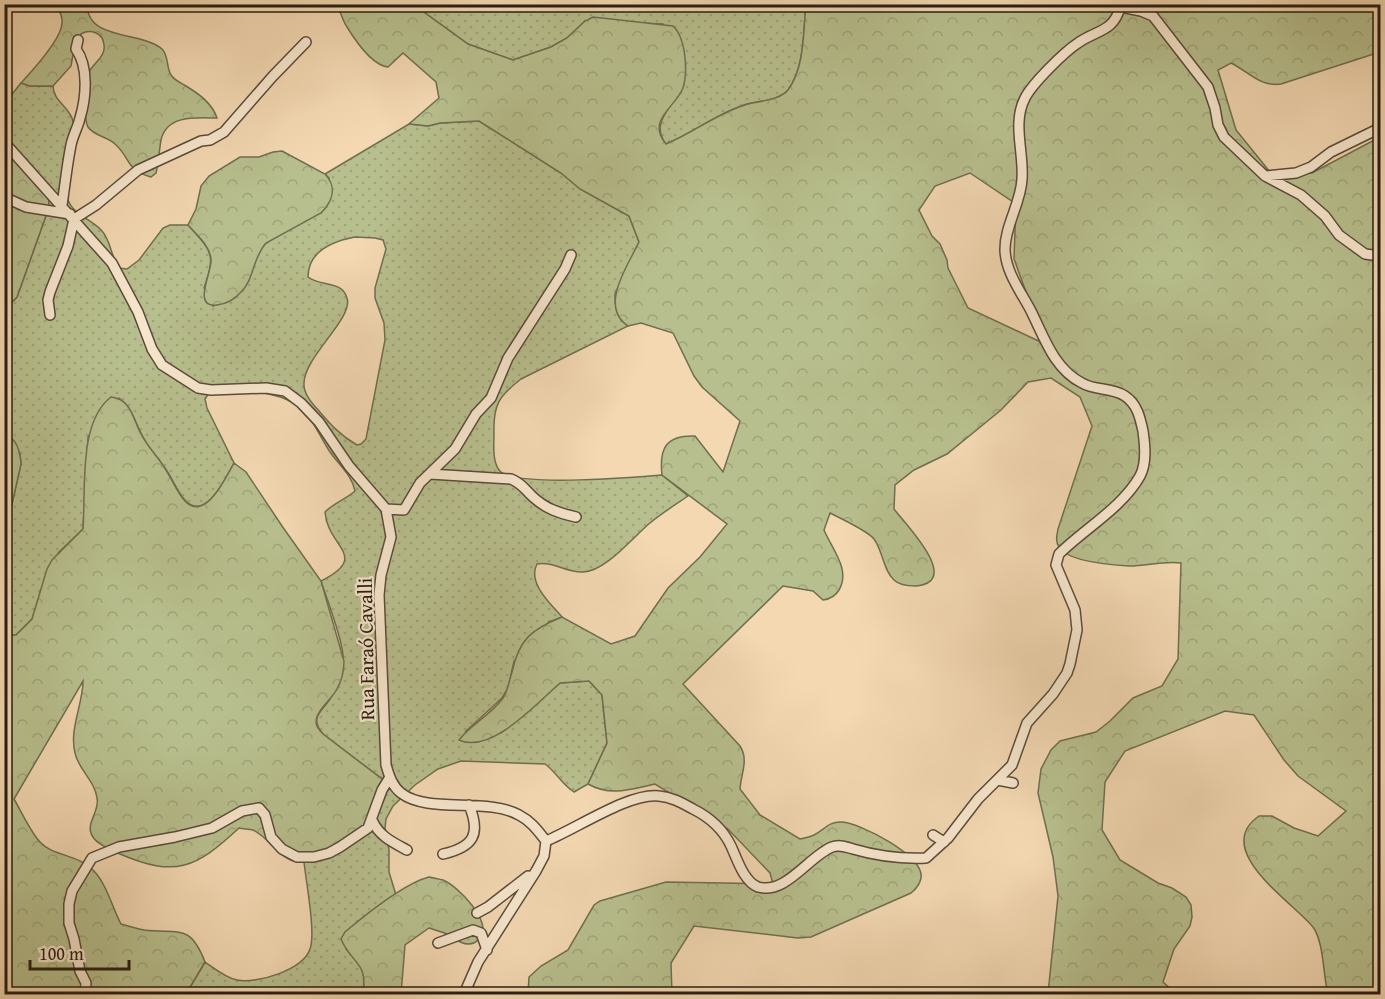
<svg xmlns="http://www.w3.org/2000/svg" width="1385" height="999" viewBox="0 0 1385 999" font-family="'Gentium Book Plus',serif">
  <defs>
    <pattern id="grass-dots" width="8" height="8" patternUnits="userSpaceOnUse" patternTransform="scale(1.5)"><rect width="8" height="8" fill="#b8bf8e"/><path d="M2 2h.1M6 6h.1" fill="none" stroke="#9ea47a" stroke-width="1.8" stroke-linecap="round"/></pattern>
    <pattern id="forest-crowns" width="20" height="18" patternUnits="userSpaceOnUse" patternTransform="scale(1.5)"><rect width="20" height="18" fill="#b8bf8e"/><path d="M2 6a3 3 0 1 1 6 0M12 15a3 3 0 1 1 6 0" fill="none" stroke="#9ea47a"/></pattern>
  </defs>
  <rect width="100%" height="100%" fill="#f3d8b2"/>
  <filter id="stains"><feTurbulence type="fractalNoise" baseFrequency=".00333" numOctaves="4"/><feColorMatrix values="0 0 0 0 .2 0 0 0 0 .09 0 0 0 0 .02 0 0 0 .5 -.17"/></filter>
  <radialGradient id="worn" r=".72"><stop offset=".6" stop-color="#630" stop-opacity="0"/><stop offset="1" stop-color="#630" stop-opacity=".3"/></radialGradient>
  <path fill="url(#grass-dots)" stroke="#706e50" stroke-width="1.5" fill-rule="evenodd" d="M414,5h392c-3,27 -1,62 -18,85 -9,11 -31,11 -44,15 -28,9 -51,28 -78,39 -17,-22 8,-38 17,-58l-20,-62 -78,-3 -18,17 -16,9 -38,13 -45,-16z
    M21,83l9,3h23c0,15 17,21 20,35 4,24 -8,50 -6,74 2,19 24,23 35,36 9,10 9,26 17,37l8,1 12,-9 24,-32 7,-3h18c24,27 28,28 16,63l9,18 19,-7 17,-19 5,-18 5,-12 7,-7 18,-11 45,-54 -4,-4 84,-50 19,2 12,-3 39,-2 82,52 19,16 49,27 10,26 -24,52c-1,10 4,26 13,32l-107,53c-22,17 -28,26 -27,54 0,11 -2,27 5,37 12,18 138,7 163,5l26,21c-13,9 -26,17 -38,27 -17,14 -45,49 -67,49 -16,1 -30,-11 -46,-8 -10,19 14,40 25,53l-13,5 -35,39 -6,27 -6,10 -36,33 35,2 59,-50 29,-2 13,14 5,48 -19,41 -14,8c-12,-8 -18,-20 -29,-28l-84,-3 -23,8 -23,16 -22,21 -7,13 -1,9 4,22v22l7,23 -43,31 -7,23c16,17 21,22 17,45h-177l19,-32c10,7 21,16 32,18 20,4 66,-10 73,-31 6,-16 -4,-67 -6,-87l20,-8 58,-75 -59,-45c-16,-19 3,-24 10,-40 4,-9 8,-21 10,-31 3,-15 -17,-66 -22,-82 50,-25 6,-34 4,-69 9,-9 21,-13 30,-21 -3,-16 -16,-26 -25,-39 -8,-12 -15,-28 -24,-39 -22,-24 -68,-24 -97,-20l-4,6 2,9 27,55c-8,14 -29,61 -50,36 -7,-8 -11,-19 -17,-28 -8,-13 -20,-24 -26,-38 -7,-13 -9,-26 -22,-35l-31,39 -5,92 -24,23 -11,17 -16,50 -16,16 -11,1v-101l16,-71 -1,-10 -11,-19 -4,-1v-125l12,-12 31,-87 -21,-45 -22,-15v-47zM355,237l20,1 8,2 3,9 -11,39v10l9,25 1,17 -19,99 -5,5 -4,1c-16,-9 -26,-20 -38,-34 -6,-7 -16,-17 -15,-28 0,-26 50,-65 43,-85 -5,-18 -27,-11 -39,-21 0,-26 26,-36 47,-40z"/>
  <path fill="url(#forest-crowns)" stroke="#706e50" stroke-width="1.5" fill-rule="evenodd" d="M56,5h31c1,36 54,26 75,44 7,7 4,18 9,26 3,5 10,8 15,11 13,8 26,17 31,32 -20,0 -50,-4 -56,22 -2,11 -2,22 -5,33l-5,4c-26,-7 -20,-19 -36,-33 -7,-7 -21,-8 -27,-17 -5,-8 -2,-46 1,-55 4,-9 17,-15 15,-27 -1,-13 -14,-16 -23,-11l-6,10 -4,22 -18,20h-23l-9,-3c11,-12 41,-44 41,-60 1,-7 -3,-13 -6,-18z
    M336,5h78l54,39 45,16 38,-13 16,-9 18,-17 8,-4 80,9c13,12 15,46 10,62 -8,20 -37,32 -17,56 27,-11 50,-30 79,-39 12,-4 34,-4 43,-15 17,-23 15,-58 18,-85h574v47l-99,32c-21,3 -32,-12 -50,-21l-13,7 18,60 34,42 42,1 68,-36v857h-52c-5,-18 -4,-52 -15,-67 -19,-24 -103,-77 -54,-111h13l22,12 24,8 28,-25 -48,-35 -14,-16 -30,-45 -29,-4 -100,40 -20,31 -3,48 18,30 38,23 14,5 14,9 5,8 1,12 -2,9 -16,23 -11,33 13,12h-128l10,-98 -5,-39 -15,-64 3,-24 10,-19 9,-9 36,-9 14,-11 23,-23 29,-12 16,-27 3,-96c-19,-2 -34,3 -52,3 -16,-1 -62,-4 -70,-19 -4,-6 -2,-12 -1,-18l34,-103 -12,-29 -29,-19 -23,4 -27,28 -54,44 -33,16 -19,15 -1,24c11,15 69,73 22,77 -7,0 -17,-1 -22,-6 -11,-10 -11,-29 -20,-41 -6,-8 -34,-21 -44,-26l-6,17c8,19 27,40 15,60 -4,7 -9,9 -16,10l-10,-9 -30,-5 -100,98 57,62c9,14 1,27 0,43l20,26 40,24c5,-1 10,-2 14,-4 10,-5 15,-14 28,-13 18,1 83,34 79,56 -1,6 -5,11 -10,15l-100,44 -13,1 -104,-12 -23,37 1,31h-144l1,-17 12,-11 27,-16 26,-45 6,-4 66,-19 107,2 -3,-11 -42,-44 -73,-45c-24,5 -44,13 -67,0l19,-41 -5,-48 -13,-14 -29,2c-22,19 -69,72 -101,57 12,-16 32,-25 44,-42 5,-7 6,-17 9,-26 7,-33 20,-43 50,-55l49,27 24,-8 33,-48 32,-31 27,-33 -65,-49c-3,-27 4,-40 33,-39l28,36 17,-51 -38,-34 -8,-11 -21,-43 -32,-10 -13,3c-30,-20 1,-62 11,-84l-10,-26 -49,-27 -19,-16 -82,-52 -39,2 -12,3 -19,-2 30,-26 -3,-16 -33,-29 -15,14c-17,-2 -33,-27 -41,-40 -5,-7 -6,-16 -11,-22zM970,173l46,31 -2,55 31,85 -77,-36 -20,-40 -1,-8 -7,-16 -8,-8 -13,-26 16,-24z
    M4,150c16,10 35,23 43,41 3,5 2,13 1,19l-31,87 -12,12z
    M282,151l43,23c12,13 8,27 -4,39l-55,30c-14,16 -12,37 -25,49 -6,7 -15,12 -24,13 -26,3 -4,-34 -6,-46 -1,-13 -14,-24 -23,-34l8,-16 5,-23 8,-10 31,-19h19l14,-5z
    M111,397c20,2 22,22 30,37 7,14 19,25 26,38 6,9 10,20 17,28 21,24 42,-23 50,-37l12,9 36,54 39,55 23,80c0,10 -2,19 -7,28 -5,10 -21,21 -21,33 0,5 4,9 7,12l59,45c3,6 5,10 3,18 -7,22 -58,63 -82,65 -22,2 -32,-24 -50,-32 -5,-1 -10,-1 -14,-2 -43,40 -63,50 -119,26 -9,-5 -26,-10 -29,-21 -4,-11 9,-23 6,-35 -2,-17 -19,-29 -22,-45 -6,-24 8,-49 8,-72l-69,118c7,12 18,36 27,44 12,13 37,11 53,28 13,14 18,36 27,53 8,2 16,5 23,6 35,4 46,-7 61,32l-19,32h-181l-1,-358 12,-1 16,-16 15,-50 5,-9 31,-31c3,-39 -5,-107 28,-132z
    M5,434c12,5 15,17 16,30l-16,71z
    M429,877c4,1 10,2 14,3 15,6 50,42 37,58 -3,4 -6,6 -12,6 -9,0 -13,-6 -21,-10 -5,-2 -12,-4 -18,-6l-24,17 -4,49h-38c5,-33 -11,-29 -22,-55l4,-7c19,-16 60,-49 84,-55z"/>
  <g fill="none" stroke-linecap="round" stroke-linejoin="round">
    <defs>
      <path id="minor" d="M1106,4l35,7 12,5 55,71 7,21 3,17 6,12 41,39 36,19 24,21 14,19 26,19 15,2
        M4,142l108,121 26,49 14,37 10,16 36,23 13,2 55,-2 19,3 16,12 18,19 30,44 37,43 5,28 -10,38 -2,20 7,170c3,10 6,21 15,28 27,21 86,4 118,22 12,6 19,16 27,26
        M1266,176l30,-3 15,-6 20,-15 49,-24
        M4,197l22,10 44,7
        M62,205c3,-20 5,-40 9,-60 2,-10 7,-18 9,-27 6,-20 9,-51 -4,-69l2,-9
        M50,315l-2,-15 2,-8 18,-46 6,-27 22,-14 42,-35 63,-29 9,-1 14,-8 49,-56 33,-34
        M430,474l81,5c12,5 13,10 22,18 13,12 26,16 43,20
        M386,509l18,1 16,-27 35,-34 21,-35 15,-16 17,-40 57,-89 6,-14
        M998,780l15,3
        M372,820c7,16 20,22 35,30
        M933,835l11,7
        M546,841c30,-12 84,-49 113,-45 13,1 23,7 34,13 16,8 30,20 38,37 6,13 13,36 27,41 28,8 51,-31 74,-40 7,-3 14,0 21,2 24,7 48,10 73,9l22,-20 30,-39 34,-34 15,-42 26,-29 14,-21 3,-9 7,-34 -2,-20 -19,-45 3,-11c25,-25 63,-46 81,-78 7,-13 5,-31 3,-45 -3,-14 -6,-27 -18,-35 -13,-9 -30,-5 -43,-13 -28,-14 -38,-46 -51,-72 -10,-19 -26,-40 -26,-62 0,-24 16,-46 17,-70 2,-27 -10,-56 3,-81 7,-14 39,-46 53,-55 18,-13 36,-11 42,-36
        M443,854c31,-7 38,-20 26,-49
        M477,913l11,-6 40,-31
        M438,943l35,-13 8,3 6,17
        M85,994l1,-11 -6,-12 -6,-32 -5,-16v-19l3,-13 20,-33 27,-11 56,-10 37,-9 30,-17 17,-3 6,7 6,22 11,12 15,8h17l15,-4 11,-6 28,-19 14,-38 8,-13
        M464,994l14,-32 58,-91 8,-15 2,-15"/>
    </defs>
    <use href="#minor" stroke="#5a4c3b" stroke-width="12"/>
    <use href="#minor" stroke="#f7e6cd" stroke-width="9"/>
  </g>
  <g text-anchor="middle" stroke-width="4.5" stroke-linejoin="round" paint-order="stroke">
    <g font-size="20" fill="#271e13" stroke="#f7e6cd">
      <text transform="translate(366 649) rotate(-91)" y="7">Rua Faraó Cavalli</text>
    </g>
  </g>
  <rect width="1385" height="999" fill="none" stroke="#f3d8b2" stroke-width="24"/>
  <rect x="6" y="6" width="1373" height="987" fill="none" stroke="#271e13" stroke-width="3"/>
  <rect x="12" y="12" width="1361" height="975" fill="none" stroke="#271e13" stroke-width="1.5"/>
  <path d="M30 960v9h99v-9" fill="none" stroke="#271e13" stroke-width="3"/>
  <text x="39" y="960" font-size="18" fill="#271e13" stroke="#f7e6cd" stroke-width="4.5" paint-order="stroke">100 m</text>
  <rect width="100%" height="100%" filter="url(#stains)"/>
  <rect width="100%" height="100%" fill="url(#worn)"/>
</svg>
